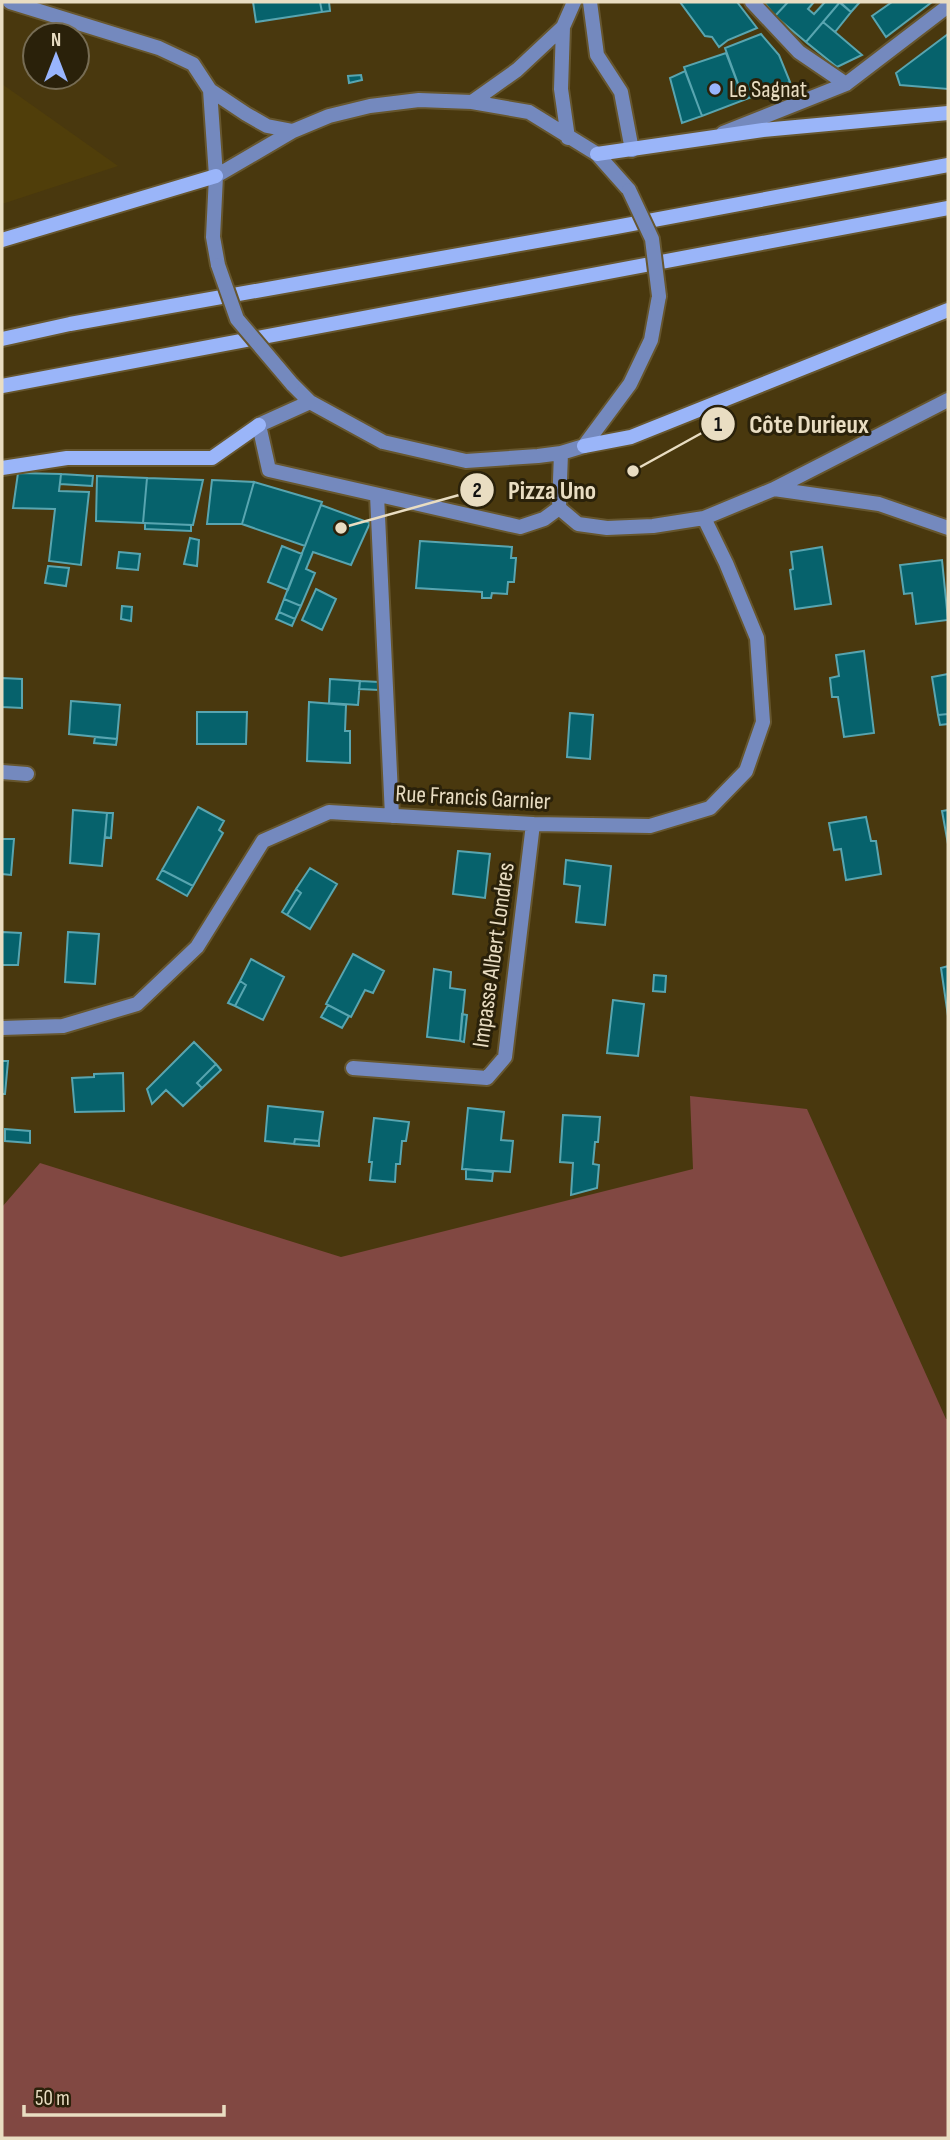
<svg xmlns="http://www.w3.org/2000/svg" width="950" height="2140" viewBox="0 0 950 2140" font-family="'Sofia Sans Condensed',sans-serif">
  <rect width="100%" height="100%" fill="#49380e"/>
  <path fill="#503e0a" d="M2,84l116,82 -116,38z"/>
  <path fill="#814842" d="M690,1096l117,13 139,310h2v719h-946v-931l38,-44 301,94 352,-88z"/>
  <path fill="#06626c" stroke="#58a5b0" stroke-width="2" d="M253,2h67l2,10 -66,10z
    M320,2h9l1,9 -8,1z
    M680,2h57l20,26 -29,12 -9,7 -7,-10 -7,-1z
    M764,2h24l-13,14z
    M788,2h26l-6,7 6,5 11,-12h15l-34,40 -31,-26z
    M839,2h21l-9,10z
    M840,2l11,10 -16,20 -12,-10z
    M892,2h40l-46,35 -14,-21z
    M823,22l12,10 27,23 -25,12 -31,-25z
    M761,34l18,21 11,27 -46,18 -19,-52z
    M948,34v55l-48,-4 -4,-12z
    M726,53l18,47 -42,16 -18,-49z
    M685,71l17,45 -20,7 -12,-45z
    M361,75l1,5 -13,3 -1,-7z
    M18,473l43,1 -2,17 30,1 -8,73 -32,-4 6,-52 -42,-1z
    M61,474l32,2 -1,10 -32,-2z
    M97,476l50,2 -4,45 -47,-2z
    M147,478l56,2 -10,45 -50,-2z
    M212,480l42,2 -12,42h-35z
    M254,482l68,20 -17,44 -63,-22z
    M321,505l49,18 -19,42 -38,-13 -7,17 9,4 -14,33 -17,-7z
    M145,523l46,2v6l-46,-2z
    M190,538l9,2 -2,26 -13,-2z
    M420,541l92,6 -1,11h5l-2,24h-6l-1,12 -15,-1 -1,5h-9v-6l-66,-4z
    M282,546l20,8 -14,36 -20,-8z
    M822,547l9,57 -36,5 -5,-39 3,-1 -2,-17z
    M119,552l21,2 -2,16 -21,-2z
    M942,560l6,60 -32,4 -4,-31 -8,1 -4,-29z
    M48,566l21,2 -3,18 -21,-3z
    M316,589l20,10 -14,31 -20,-10z
    M284,599l17,7 -6,13 -16,-7z
    M122,606l10,1 -1,14 -10,-2z
    M279,612l16,7 -3,7 -16,-7z
    M864,651l10,82 -30,4 -6,-40h-6l-2,-19 9,-2 -3,-21z
    M948,674v40l-10,1 -6,-38z
    M2,678l20,1v29l-20,-1z
    M330,679l30,2 -2,24 -29,-2z
    M360,681l19,1v8l-20,-1z
    M71,701l49,4 -3,34 -48,-5z
    M309,702l37,3 -1,26h5v32l-43,-2z
    M197,712h50l-1,32h-49z
    M570,713l23,2 -3,44 -23,-2z
    M948,714v10l-8,1 -2,-10z
    M95,737l22,2 -1,6 -22,-2z
    M198,807l26,14 -5,9 4,3 -30,53 -31,-16z
    M73,810l34,3 -5,53 -32,-3z
    M948,810v34l-6,-33z
    M107,813h6l-2,25 -6,-1z
    M866,817l5,24h5l5,33 -35,6 -5,-31 -7,1 -5,-27z
    M2,839h12l-3,36 -9,-1z
    M458,851l32,3 -5,44 -32,-4z
    M566,860l45,6 -6,59 -29,-3 4,-36 -16,-2z
    M310,868l27,16 -27,45 -23,-14 14,-22 -5,-4z
    M162,870l31,16 -6,10 -30,-17z
    M296,889l5,4 -14,22 -5,-3z
    M2,932l19,1 -3,32h-16z
    M68,932l31,2 -4,50 -30,-2z
    M353,954l31,17 -11,22 -8,-3 -14,27 -25,-13z
    M251,959l33,18 -21,43 -28,-14 11,-21 -6,-4z
    M948,966v50l-7,-48z
    M434,969l17,3 -1,16 15,2 -5,51 -33,-4z
    M654,975l12,1 -1,16 -12,-1z
    M240,981l6,4 -11,21 -7,-3z
    M613,1000l31,4 -6,52 -31,-3z
    M328,1005l21,11 -7,12 -21,-11z
    M462,1014l5,1 -3,27 -4,-1z
    M194,1042l22,22 -19,19 5,5 -19,18 -17,-16 -14,14 -5,-15z
    M2,1061h6l-3,33h-3z
    M216,1064l5,6 -19,18 -5,-5z
    M123,1073l1,38 -49,1 -3,-34 22,-1v-3z
    M268,1106l55,6 -4,29 -24,-2 -1,5 -29,-3z
    M468,1108l36,4 -3,28 12,1 -3,31 -48,-3z
    M563,1115l37,2 -2,25h-3l-2,22 6,1 -2,23 -26,7 2,-32 -13,-1z
    M374,1118l35,4 -3,19h-4l-2,23h-4l-1,18 -25,-2 2,-18h-3z
    M5,1129l25,2v12l-25,-2z
    M295,1139l24,2v5l-25,-2z
    M466,1169l27,3 -1,9 -26,-2z"/>
  <g fill="none" stroke-linecap="round" stroke-linejoin="round">
    <defs>
      <path id="street" d="M10,2l149,46 34,16 17,26 36,24 21,12 26,5
        M590,2l7,53 24,37 11,58
        M752,2l47,50 47,32
        M210,90l6,86 -3,61 5,28
        M472,102l45,-32 46,-43
        M723,133l123,-49 102,-78
        M568,138l-7,-49 2,-62 11,-25
        M216,176l77,-45 36,-15 41,-10 49,-6 53,2 57,10 68,42 32,36
        M292,384l18,18 73,40 83,19 72,-5 23,-3 23,-7 46,-62 21,-44 8,-44
        M310,402l-51,23 10,45 251,57 24,-8 15,-11
        M561,453l-2,55 19,16 29,4 46,-2 51,-8 70,-29 174,-89
        M774,489l105,15 69,24
        M377,495l15,321
        M2,772l25,2
        M2,1028l61,-2 74,-22 60,-57 66,-106 66,-29 204,12 117,2 60,-18 36,-37 17,-49 -6,-84 -31,-75 -22,-45
        M353,1068l134,10 18,-21 28,-233"/>
      <path id="secondary" d="M597,154l166,-24 185,-17
        M2,240l214,-64
        M2,339l68,-15 546,-97 332,-62
        M2,386l946,-178
        M584,446l47,-9 317,-127
        M2,468l65,-10h145l47,-33"/>
    </defs>
    <use href="#street" stroke="#66562e" stroke-width="18"/>
    <use href="#secondary" stroke="#66562e" stroke-width="18"/>
    <use href="#street" stroke="#7489be" stroke-width="14"/>
    <use href="#secondary" stroke="#9ab5f9" stroke-width="14"/>
    <defs>
      <path id="street-bridge" d="M629,190l23,49 7,57
        M218,265l19,54 55,65"/>
    </defs>
    <use href="#street-bridge" stroke="#66562e" stroke-width="18" stroke-linecap="butt"/>
    <use href="#street-bridge" stroke="#7489be" stroke-width="14"/>
  </g>
  <circle fill="#99b5fd" stroke="#2a210a" stroke-width="2.5" cx="715" cy="89" r="7"/>
  <g text-anchor="middle" stroke-width="6" stroke-linejoin="round" paint-order="stroke">
    <g font-size="24" fill="#e9ddc2" stroke="#2a210a" text-anchor="start">
      <text x="729" y="97">Le Sagnat</text>
    </g>
    <g font-size="24" fill="#e9ddc2" stroke="#2a210a">
      <text transform="translate(473 797) rotate(3)" y="8">Rue Francis Garnier</text>
      <text transform="translate(493 955) rotate(-82)" y="8">Impasse Albert Londres</text>
    </g>
  </g>
  <path fill="none" stroke="#e9ddc2" stroke-width="2.5" d="M633 471L718 424M341 528L477 490"/>
  <g fill="#e9ddc2" stroke="#2a210a" stroke-width="2.5">
    <circle cx="633" cy="471" r="7"/>
    <circle cx="341" cy="528" r="7"/>
    <circle cx="718" cy="424" r="18"/>
    <circle cx="477" cy="490" r="18"/>
  </g>
  <g font-size="21" text-anchor="middle" font-weight="bold" fill="#111">
    <text x="718" y="431">1</text>
    <text x="477" y="497">2</text>
  </g>
  <g font-size="26" text-anchor="middle" font-weight="bold" fill="#e9ddc2" stroke="#2a210a" stroke-width="6" stroke-linejoin="round" paint-order="stroke">
    <text x="809" y="433">Côte Durieux</text>
    <text x="552" y="499">Pizza Uno</text>
  </g>
  <rect width="950" height="2140" fill="none" stroke="#e9ddc2" stroke-width="7"/>
  <g transform="translate(56 56)"><circle r="33" fill="#2a210a" stroke="#766c54" stroke-width="2"/>
  <path d="M0-5L12 26L0 18L-12 26Z" fill="#99b5fd"/>
  <text y="-10" font-size="19" font-weight="bold" text-anchor="middle" fill="#e9ddc2">N</text>
  </g>
  <path d="M24 2105v10h200v-10" fill="none" stroke="#e9ddc2" stroke-width="3.5"/>
  <text x="35" y="2105" font-size="21" fill="#e9ddc2" stroke="#2a210a" stroke-width="5" paint-order="stroke">50 m</text>
</svg>
